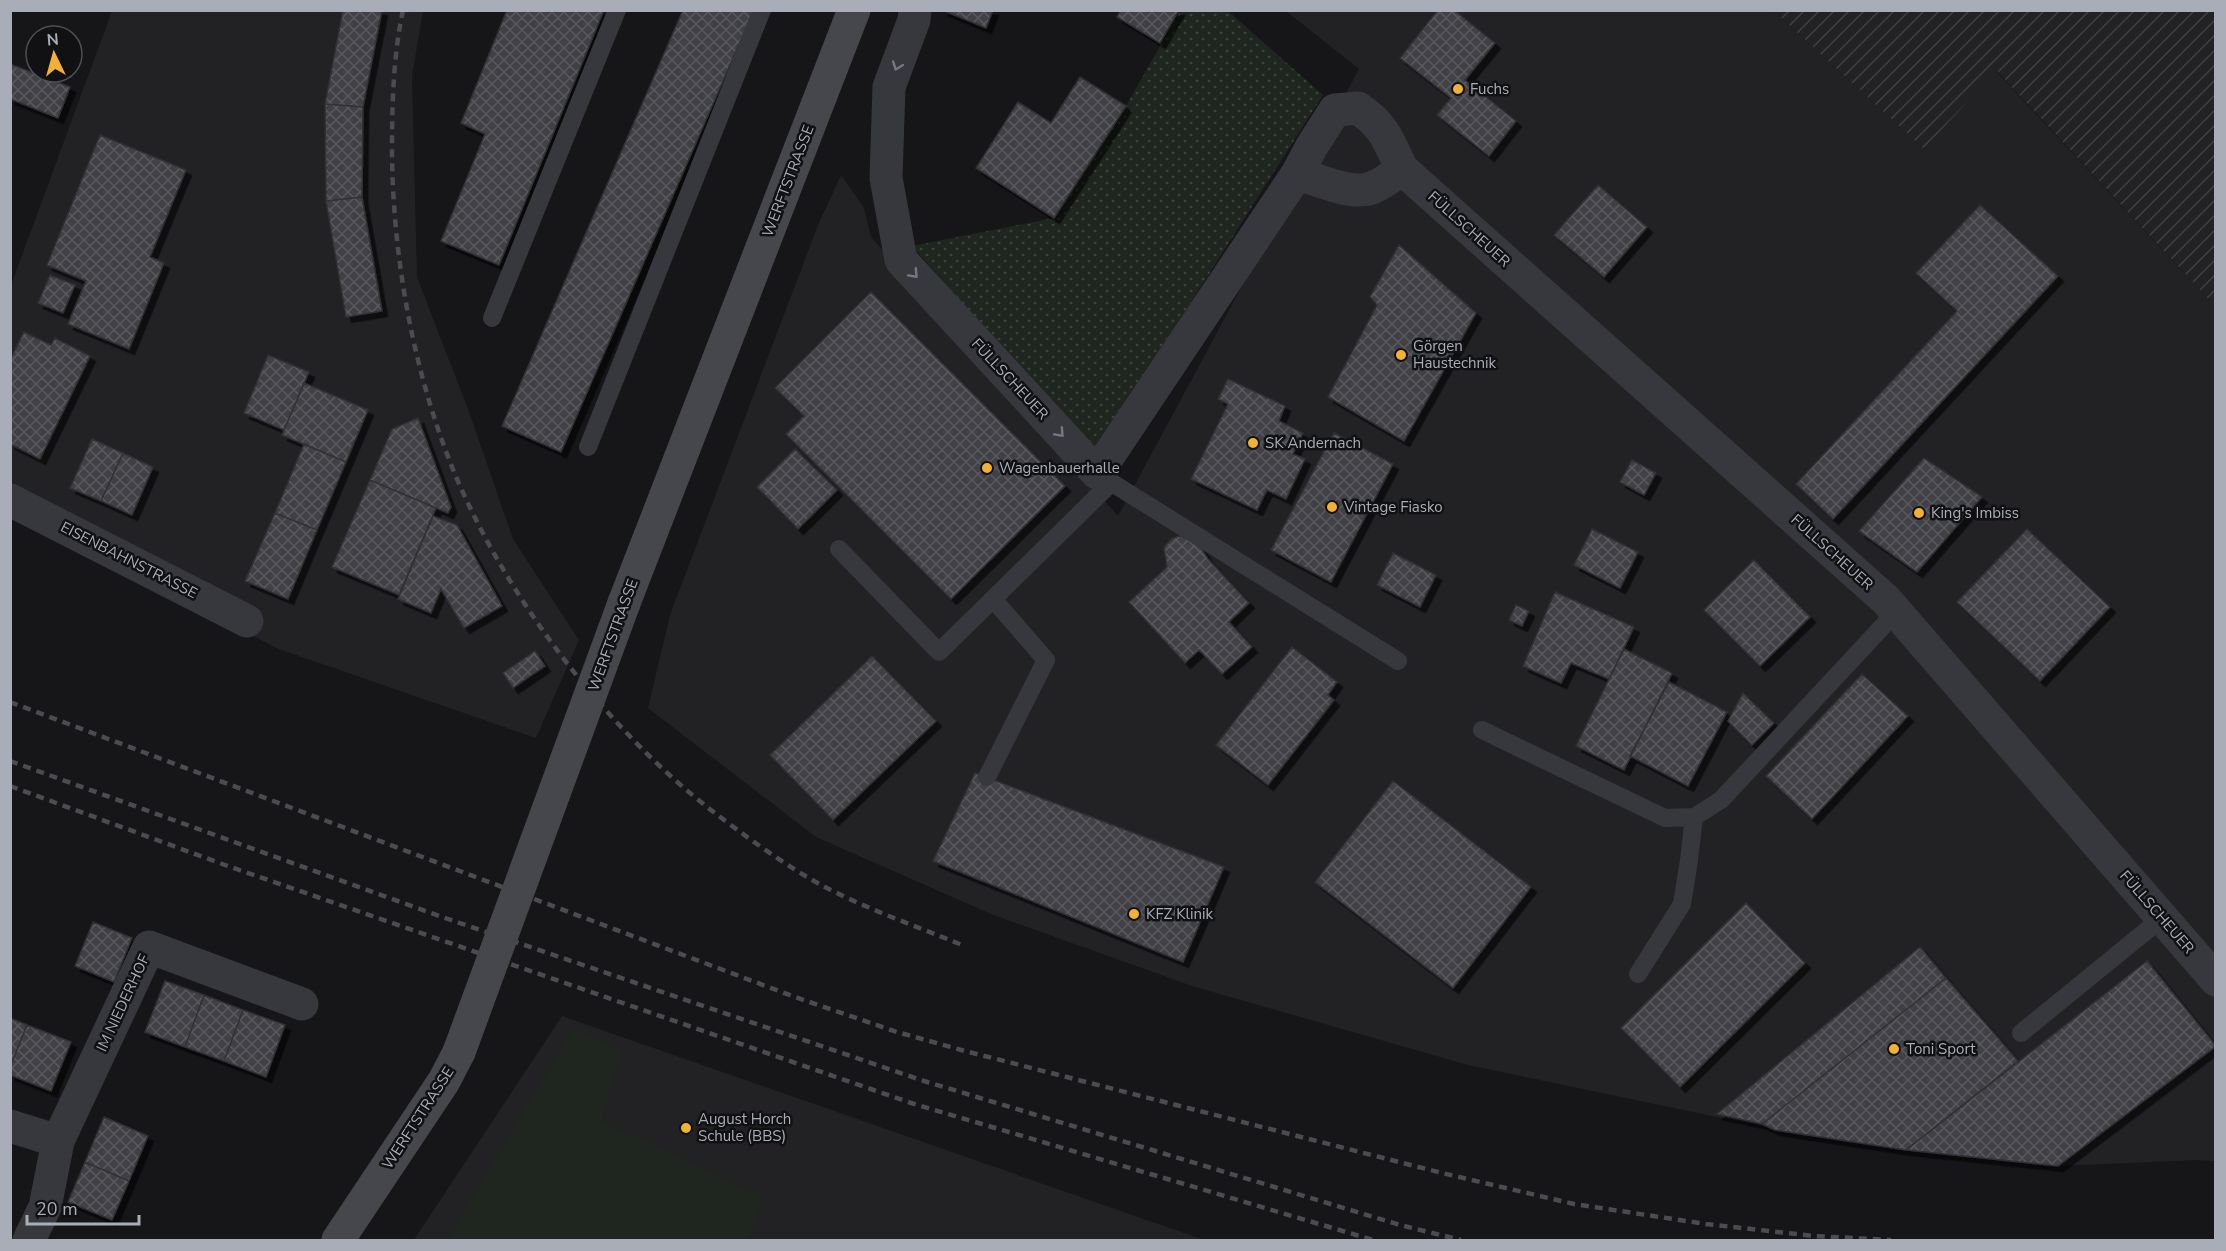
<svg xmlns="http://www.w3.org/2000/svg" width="2226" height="1251" viewBox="0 0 2226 1251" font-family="'Nunito Sans',sans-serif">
  <defs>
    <pattern id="industrial-furrows" width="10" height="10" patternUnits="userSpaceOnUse" patternTransform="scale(1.5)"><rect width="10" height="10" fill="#222225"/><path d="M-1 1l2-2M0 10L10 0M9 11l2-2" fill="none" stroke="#3f3f43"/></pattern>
    <pattern id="park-dots" width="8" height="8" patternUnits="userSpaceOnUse" patternTransform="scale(1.5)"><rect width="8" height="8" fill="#1e261f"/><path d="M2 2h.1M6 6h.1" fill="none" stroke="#3c433d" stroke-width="1.8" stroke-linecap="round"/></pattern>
    <pattern id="building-cross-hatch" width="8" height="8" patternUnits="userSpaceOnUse" patternTransform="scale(1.5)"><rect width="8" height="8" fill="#404145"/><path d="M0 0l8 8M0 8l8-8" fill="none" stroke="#595a5e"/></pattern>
    <filter id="shadow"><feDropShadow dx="5.5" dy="5.5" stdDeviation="0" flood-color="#0009"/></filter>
  </defs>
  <rect width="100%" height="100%" fill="#161618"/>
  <path fill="#222225" d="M112,11h311l-11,65 5,201 51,132 45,130 66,101 -43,98 -260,-90 -265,-141 -1,-219z
    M1286,11h488l150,138 71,-79 220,236v855l-19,-1 -138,6 -273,-35 -317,-66 -276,-79 -201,-72 -175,-77 -168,-129 22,-93 148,-390 23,-50 23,33 7,29 247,279 241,-447z
    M562,1016l642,224h-790z"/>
  <path fill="url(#industrial-furrows)" d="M1774,11h441v295l-219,-236 -72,79z"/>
  <path fill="#1e261f" d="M573,1029l48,22 -19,70 162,76 -16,43h-301z"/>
  <path fill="url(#park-dots)" d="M1180,11h48l95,84 -228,358 -183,-207 142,-28 72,-112z"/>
  <path fill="url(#building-cross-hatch)" stroke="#303034" stroke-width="1.5" filter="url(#shadow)" d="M343,10h39l-19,97 -38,-3z
    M507,10h97l-105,255 -58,-24 44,-107 -24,-11z
    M683,10h71l-193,442 -59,-26z
    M942,10h51l-7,18z
    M1121,10h58l-19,33 -43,-26z
    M1438,10h16l41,33 -30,37 51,41 -27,35 -52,-41 14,-17 -51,-40z
    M10,64l60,23 -12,31 -48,-19z
    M1080,77l46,29 -72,112 -78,-50 42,-66 33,21z
    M325,104l38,3 -1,90 -36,4z
    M100,135l86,35 -36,87 14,6 -35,86 -61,-25 18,-43 -39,-16z
    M1598,185l49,42 -43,50 -50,-42z
    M362,197l20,114 -36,6 -20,-116z
    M1980,205l78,71 -225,243 -37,-35 161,-173 -41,-38z
    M1399,245l77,68 -72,128 -76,-44 49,-92 -7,-8z
    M50,275l25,10 -12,28 -25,-10z
    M871,292l194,194 -114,113 -165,-165 18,-18 -29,-28z
    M24,332l27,13 4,-7 35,18 -50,103 -30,-15v-84z
    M268,355l41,17 -25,58 -40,-17z
    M1228,379l57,27 -6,15 24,12 -10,21 12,5 -19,40 -19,-9 -10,20 -66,-31 37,-75 -10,-5z
    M304,383l64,27 -22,52 -64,-27z
    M418,418l33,89 -3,6 -78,-33 22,-51z
    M1334,433l59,31 -62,118 -60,-32z
    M92,439l31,14 -22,48 -31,-13z
    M304,444l42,18 -29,68 -42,-17z
    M795,449l42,41 -39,39 -41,-42z
    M123,453l30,14 -21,48 -31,-14z
    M1924,458l58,39 -65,75 -58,-41z
    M1632,460l24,13 -12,22 -24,-13z
    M370,480l66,28 -37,87 -67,-28z
    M275,513l42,17 -29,69 -43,-18z
    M433,516l24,9 45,81 -38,22 -23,-39 -10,24 -33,-14z
    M1592,529l46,23 -18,36 -46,-23z
    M2027,529l83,78 -70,74 -83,-79z
    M1179,536l15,1 14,22 41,44 -20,19 23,25 -30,27 -23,-24 -14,13 -56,-61 38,-35 -3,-20 8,-8z
    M1393,553l43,22 -16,32 -43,-22z
    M1754,560l56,57 -50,49 -56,-56z
    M1555,592l79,35 -25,52 -38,-16 -10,20 -38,-17z
    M1516,605l13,6 -7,15 -13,-6z
    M1292,647l45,35 -9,13 6,5 -66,85 -52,-40z
    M1624,649l48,24 -48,97 -48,-24z
    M535,651l10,15 -32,22 -10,-15z
    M872,656l64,65 -103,99 -63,-65z
    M1862,674l46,42 -96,103 -46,-43z
    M1669,682l58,30 -39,74 -58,-30z
    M1743,693l31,30 -22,22 -24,-24z
    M975,773l249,94 -41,95 -250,-101z
    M1393,781l138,106 -78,101 -138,-106z
    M1746,903l59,60 -125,124 -59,-59z
    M93,922l39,16 -18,44 -39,-16z
    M1920,947l26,31 -184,146 -45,-10z
    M2147,961l69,85 -158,120 -152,-16z
    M1946,978l72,83 -112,89 -131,-20 -13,-6z
    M165,981l39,14 -19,52 -40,-15z
    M204,995l39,15 -19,51 -39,-14z
    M243,1010l42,15 -19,52 -42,-16z
    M10,1018l17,7 -17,42z
    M27,1025l44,17 -20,49 -41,-16v-8z
    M104,1117l44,19 -19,45 -44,-19z
    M85,1162l44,19 -17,39 -44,-18z"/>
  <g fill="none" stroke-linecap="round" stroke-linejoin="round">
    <path stroke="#37383d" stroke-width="18" d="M492,318l125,-308
      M588,447l174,-437
      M1101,476l297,185
      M839,549l100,103 173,-170
      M1482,730l183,88 29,-1 27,-17 176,-189
      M987,777l59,-117 -53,-61
      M1638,974l44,-70 7,-44 5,-43
      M2021,1033l141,-115"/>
    <path stroke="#37383d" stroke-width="33" d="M915,10l-1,10 -25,67 -3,91 15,82 196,213 200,-299
      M1402,169c-9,6 -18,14 -28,18 -21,10 -56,-8 -77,-13l15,-28 23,-36 23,-2c28,19 30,33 44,61l484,431 330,380
      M10,500l237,121
      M10,1126l48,15
      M29,1240l16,-33 13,-66 91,-194 153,57"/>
    <path stroke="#45474d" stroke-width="33" d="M624,603l230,-593
      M338,1240l106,-159 15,-29"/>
    <path stroke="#4a4c52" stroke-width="4.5" stroke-dasharray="8 6" stroke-linecap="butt" d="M403,10c-10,47 -11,95 -11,143 1,105 21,216 60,314 51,126 152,260 259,343 34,26 76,57 114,77 44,23 91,39 137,58
      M10,702l785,295 102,35 68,19 477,122 132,31 132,20 108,12 77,4
      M10,761l435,157 479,163 476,144 61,15
      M10,786l215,79 686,238 462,137"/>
    <path stroke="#45474d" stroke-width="33" d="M459,1052l165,-449"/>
  </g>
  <defs><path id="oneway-chevron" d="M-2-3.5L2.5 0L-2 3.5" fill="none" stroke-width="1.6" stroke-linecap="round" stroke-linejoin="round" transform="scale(1.5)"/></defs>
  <g stroke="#757881">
    <use href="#oneway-chevron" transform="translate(897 66) rotate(110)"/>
    <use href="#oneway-chevron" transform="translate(914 274) rotate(47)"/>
    <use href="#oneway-chevron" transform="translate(1060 433) rotate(47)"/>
  </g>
  <g fill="#f2b134" stroke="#111113" stroke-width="2">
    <circle cx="1458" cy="89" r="6"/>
    <circle cx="1401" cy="355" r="6"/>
    <circle cx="1253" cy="443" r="6"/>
    <circle cx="987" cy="468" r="6"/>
    <circle cx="1332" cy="507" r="6"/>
    <circle cx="1919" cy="513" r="6"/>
    <circle cx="1134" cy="914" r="6"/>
    <circle cx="1894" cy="1049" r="6"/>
    <circle cx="686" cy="1128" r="6"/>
  </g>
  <g text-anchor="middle" stroke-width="5" stroke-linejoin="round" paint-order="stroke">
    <g font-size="15" fill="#a8adb8" stroke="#111113" text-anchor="start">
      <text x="1470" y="94">Fuchs</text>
      <text x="1413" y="351">Görgen<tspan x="1413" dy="17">Haustechnik</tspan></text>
      <text x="1265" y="448">SK Andernach</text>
      <text x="999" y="473">Wagenbauerhalle</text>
      <text x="1344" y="512">Vintage Fiasko</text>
      <text x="1931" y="518">King's Imbiss</text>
      <text x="1146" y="919">KFZ Klinik</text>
      <text x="1906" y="1054">Toni Sport</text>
      <text x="698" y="1124">August Horch<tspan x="698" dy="17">Schule (BBS)</tspan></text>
    </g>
    <g font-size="15" fill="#a8adb8" stroke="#111113">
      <text transform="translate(788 181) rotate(-69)" y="5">WERFTSTRASSE</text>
      <text transform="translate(1469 229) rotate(42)" y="5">FÜLLSCHEUER</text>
      <text transform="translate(1010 379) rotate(47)" y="5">FÜLLSCHEUER</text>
      <text transform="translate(1832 552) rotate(42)" y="5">FÜLLSCHEUER</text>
      <text transform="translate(129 560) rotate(27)" y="5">EISENBAHNSTRASSE</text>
      <text transform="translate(613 635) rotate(-70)" y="5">WERFTSTRASSE</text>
      <text transform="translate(2157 912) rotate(49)" y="5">FÜLLSCHEUER</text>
      <text transform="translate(123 1003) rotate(-65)" y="5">IM NIEDERHOF</text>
      <text transform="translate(418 1118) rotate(-57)" y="5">WERFTSTRASSE</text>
    </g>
  </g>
  <rect width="2226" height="1251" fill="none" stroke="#a8adb8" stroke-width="24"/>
  <g transform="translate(54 54) rotate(355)"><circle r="28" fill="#111113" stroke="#4d4f55" stroke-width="1.5"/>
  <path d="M0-4.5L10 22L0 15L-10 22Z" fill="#f2b134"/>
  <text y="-9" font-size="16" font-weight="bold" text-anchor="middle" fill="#a8adb8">N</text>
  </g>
  <path d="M27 1215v9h112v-9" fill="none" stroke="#a8adb8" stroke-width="3"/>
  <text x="36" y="1215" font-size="18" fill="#a8adb8" stroke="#111113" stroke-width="4.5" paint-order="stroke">20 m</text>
</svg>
